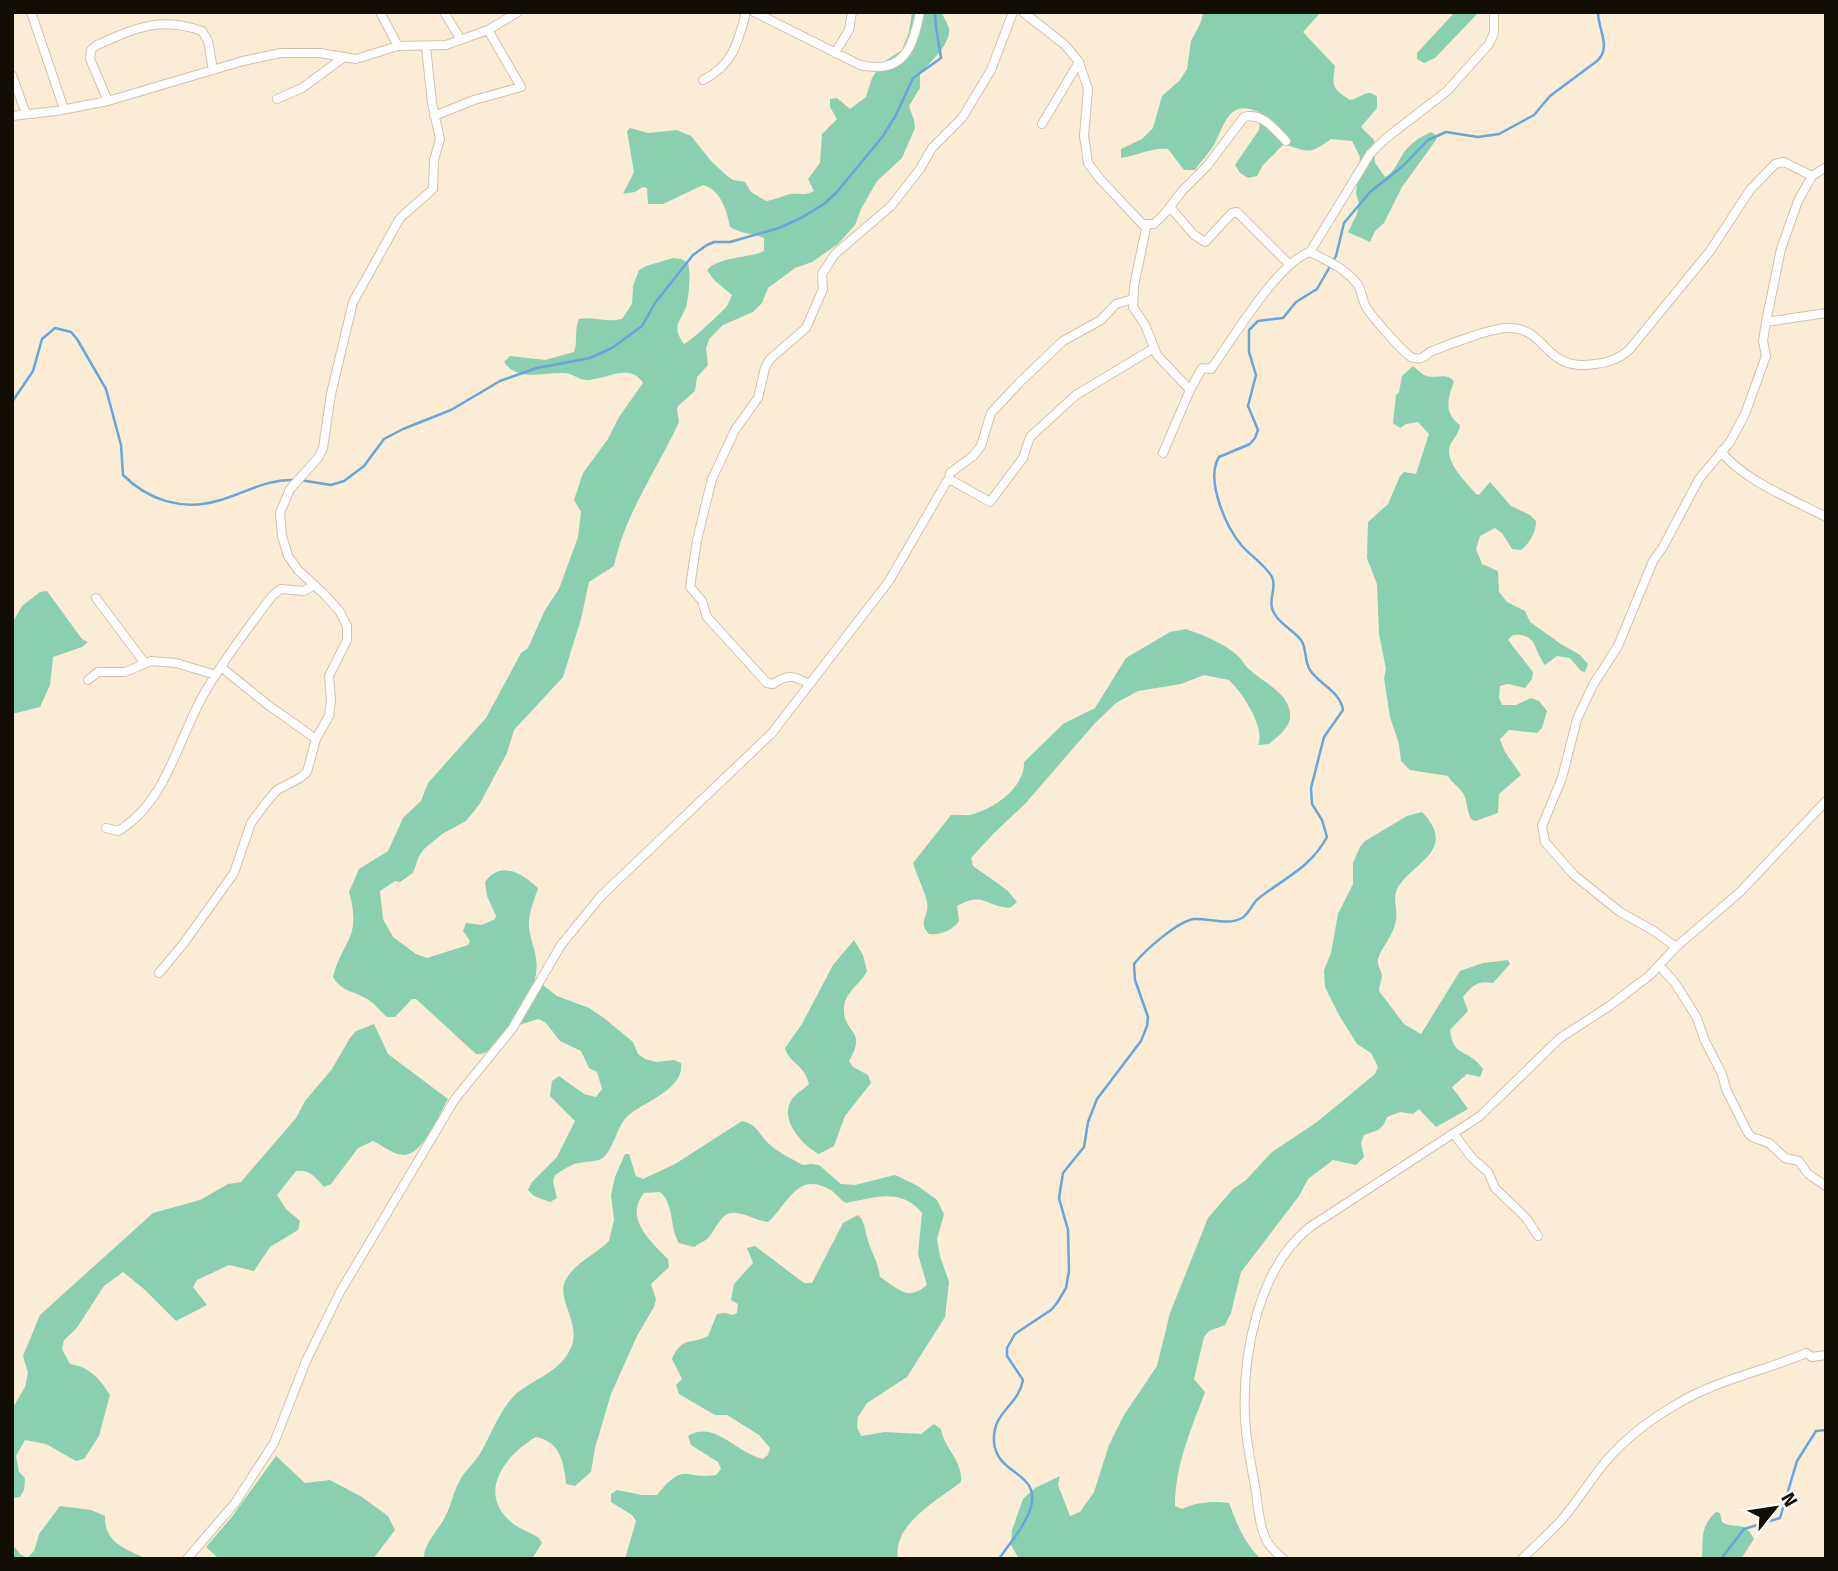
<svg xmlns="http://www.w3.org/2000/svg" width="1838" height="1571" viewBox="0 0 1838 1571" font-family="'Fira Sans',sans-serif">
  <rect width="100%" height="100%" fill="#faecd5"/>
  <path fill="#8ad0b0" d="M912,12h29c3,5 7,12 8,17 2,15 -20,35 -29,44v15l-11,18 5,14 1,8 -13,30 -25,23 -16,28 -6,16 -17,19 -26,18 -17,6 -27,20 -6,15 -9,9 -30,13 -14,14 -3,10 2,16 -11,12 -2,14 -17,15 -1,4 2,12c-22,48 -54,91 -65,144l-25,16 -8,37 -18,58 -49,53 -7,23 -28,52 -13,16 -24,13 -18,15 -5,7 -6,17 -13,9 -5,-1 -15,10 3,28 10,18 23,17 11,4 41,-13 2,-4 -7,-10 3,-8 16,2 13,-6 1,-3 -9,-20 -2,-14c16,-22 37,-9 53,6 -4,13 -10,26 -9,40 3,20 11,29 6,51l22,17 32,12 15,10 29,24 5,12 7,5 11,3 18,-2 7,3c4,25 -34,38 -51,51 -14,10 -16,38 -29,45 -6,3 -15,2 -22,4 -8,1 -16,7 -24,12l-2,7 4,16 -7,4 -16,-6 -6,-6 4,-8 25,-25 18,-36 -25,-25 2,-15 7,-5 25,18 12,3 6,-8 -5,-17 -8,-4 -8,-17 -21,-10 -14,-18 -7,-4c-11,3 -23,6 -32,13 -11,8 -15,23 -31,22l-60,-55h-4l-17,18h-8c-6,-5 -11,-12 -17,-16 -13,-10 -28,-8 -37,-24 10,-38 29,-39 16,-85l10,-23 29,-18 15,-33 18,-17 7,-18 58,-65 35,-65 7,-5 17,-38 14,-21 19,-52 3,-25 -7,-12 9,-27 25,-34 11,-22 24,-34c-12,-20 -35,-5 -54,-3 -10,1 -16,-7 -25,-7 -20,-1 -46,9 -60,-11l6,-6 35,4 29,-8c4,-11 0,-22 5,-33 16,-3 26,4 43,0l10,-15 1,-18 6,-16 7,-4 27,-8 8,1 7,4c3,12 1,28 -1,40 -4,19 -18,20 -3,41 6,-2 38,-32 43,-38 2,-3 3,-7 5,-11l-18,-15 -7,-10c13,-14 40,-11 57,-19v-13c-12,-5 -23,-4 -34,-11 -3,-16 -9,-37 -27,-42l-40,19h-15l-1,-16 -4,-1 -8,5 -12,2 11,-22 -7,-41 3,-3 18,5 29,-3 14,6 20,25 15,14 7,5 12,2 6,10 15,9c8,-1 17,-5 24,-7 9,-1 15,2 24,-3l-6,-12 12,-16 2,-29 15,-15 -7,-12v-8l7,-1 13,11 16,-12 6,-19 10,-15 20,-13 7,-18z
    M1203,12h118l-18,20 32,34c-3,21 -3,22 15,34 10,-1 18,-13 27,-3v11l-16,19 13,13 1,23 10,14c10,-6 12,-14 18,-23 6,-10 17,-17 28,-22l6,4 -1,4 -34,47 -18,36 -9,8 -5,11 -22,-10 9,-18 2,-10 -3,-11 4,-36 -8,-16 -21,-2c-22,16 -22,13 -47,5l-21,21 -6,11 -9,2 -8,-5 -5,-8 24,-35 2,-17c-31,-15 -35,8 -46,30 -5,9 -14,18 -20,27h-11l-16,-21c-16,-2 -31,7 -47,9v-9l21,-10 11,-11 9,-32 18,-16 7,-11 4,-28 10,-19z
    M1455,12h24l-44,46 -11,5 -7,-4v-6z
    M1413,366c4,3 9,9 14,10 11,3 20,-4 27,6 -7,16 -10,32 6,43 -1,8 -6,13 -10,20 -6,17 16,37 26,49l3,1 11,-13 21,24 19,9 6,6c0,11 -6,22 -15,29l-9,-1 -10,-16 -7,-5 -15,8 -4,13 6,15 16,7 1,21 8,10 18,9 5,11 31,22 19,11 8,9 -3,8 -4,-1 -11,-13 -13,-2 -12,9c-11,-13 -7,-32 -32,-30l-5,5 25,32 -1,7 -7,9 -17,-4 -8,2 -1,12 3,7h14l15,-7 8,3 8,10 -5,17 -5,5 -28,-3 -9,9 5,13 16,23 -22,19 -1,19 -22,8 -4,-1c-6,-8 -4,-19 -9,-27 -4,-6 -11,-10 -15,-17l-38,-6 -9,-9 -2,-17 -9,-27 -6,-39 2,-9 -7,-35 -2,-50 -10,-26 1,-36 20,-18 12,-28 4,-4 12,2 13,-40 -11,-12 -12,2 -6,4 -7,-5 3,-28 3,-3 3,-16z
    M47,591l35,48 6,3 -6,5 -29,10 -3,28 -10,22 -28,7v-91l10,-17 18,-14z
    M1186,629c17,6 40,15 53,28 4,4 7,10 11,13 14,13 43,25 40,49 -2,10 -14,19 -21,25l-11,1c8,-17 -16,-53 -29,-65l-25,-5 -23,9 -43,7 -22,12 -21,20 -70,81 -30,28 -24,26 2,8 34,24 10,12 -7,6c-24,-1 -26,-17 -53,-2l2,15c-7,10 -18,14 -30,13 -12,-12 1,-18 -2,-32 -3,-13 -10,-26 -14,-39l38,-48c8,-1 15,2 22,-1 22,-6 52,-27 51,-52l39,-38 32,-16 31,-50 44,-26z
    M1422,812c39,41 -16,52 -26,80 -3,9 2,19 0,28 -2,15 -14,26 -18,39 -1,7 3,10 4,16 0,5 -3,11 -3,16l25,33 17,10 39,-63 23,-8 25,-3 2,4 -17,19c-15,-3 -21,2 -30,14l5,14 -18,19c3,29 19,18 33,39l-3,8 -13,-3 -15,13 16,22 -32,18 -17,-18 -6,5 -13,-2 -13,5c-4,13 -11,14 -23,18l-3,8 3,14 -8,8 -23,-5 -25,19 -9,17 -58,76 -10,41 -6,12 -16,6 -5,6 -10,42 11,13c-14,38 -30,73 -30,114l7,3c15,-7 31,-8 47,-6 8,21 15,40 32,56h-242l-8,-14 1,-15 11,-31 12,-11 25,-12 -2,9 12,31 10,-4 14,-20 15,-47 15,-30 33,-49 13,-53 38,-95 25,-29 13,-9 26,-28 45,-30 58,-48 3,-7 -7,-14 -14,-9 -18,-29 -14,-28 -1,-17 7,-17 7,-39 15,-30v-21l7,-16 5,-6 42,-25z
    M854,940l9,15 4,16c-6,13 -23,21 -23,38 -1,25 24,20 5,52l4,6 15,8 3,8 -26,33 -11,30 -15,8c-16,-8 -41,-35 -27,-55 3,-5 12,-10 17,-15 -5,-20 -20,-21 -24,-36l17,-24 31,-59z
    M374,1024l14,30 60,45c-9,15 -24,55 -44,56 -10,0 -22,-10 -31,-14l-15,7 -27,36 -7,3c-9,-10 -14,-18 -28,-16l-19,24 9,14 14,12 -2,9 -28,17 -16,24 -25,-6 -32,15 -4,7 14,18 -31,16 -32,-32 -21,-17 -19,14 -28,43 -12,11 -2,9 8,15c20,3 30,15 40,31l-11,41 -15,23 -8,2 -30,-17 -21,-4 -9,16 3,16 6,6 -1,12 -4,7 -8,1v-89l13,-22 3,-14 -5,-17 17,-41 113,-102 47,-13 28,-16 13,-2 55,-64 9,-17 27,-32 18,-31 6,-7z
    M742,1121c15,3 16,12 26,22 9,9 24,16 35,22l8,-1 8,1 22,19 14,1 40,-10 23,11 19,14 7,14 -7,25 3,17 9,26 -4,35 -38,60 -40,26 -9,14 -1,10 4,9 24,-4 36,2 13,-10 7,5c3,20 22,31 20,53 -23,18 -69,42 -63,77h-273l11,-38 -4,-6 -21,-13v-8l6,-4 25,5h15c28,-34 26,-15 59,-20l5,-6 -3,-7 -27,-17 -3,-9c27,-16 46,16 75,23l5,-4 2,-7 -11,-13 -32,-20h-12l-36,-21 -3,-9 6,-6 -10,-20c10,-23 18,-14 36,-23l9,-22 8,-1 8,2 4,-2 1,-9 -7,-4 3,-16 19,-21 -6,-15 8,-2 49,37h8l31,-60 15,-8c7,7 6,12 9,22 4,16 10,21 13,40 19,12 27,25 47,8l-9,-31 4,-41c-21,-26 -48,-15 -76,-10 -7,-4 -10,-10 -17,-14 -33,-18 -42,17 -61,33 -12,-2 -22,-8 -32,-9 -15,-2 -19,16 -28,25 -3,3 -10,6 -14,9l-15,-4c-10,-16 -4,-38 -19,-51l-16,1c-20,25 6,48 24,66l1,8 -18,17 5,15 -2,8 -17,29 -26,58 -16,54 -4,24 -16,14 -9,-2c-2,-21 -5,-42 -30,-47 -33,19 -61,59 -21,88 7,5 17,8 24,13l3,5 -10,16h-108c-1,-15 15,-29 21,-42 6,-11 8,-24 14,-35 5,-11 16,-19 22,-30 11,-19 17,-38 32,-55 15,-16 40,-21 54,-42 20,-30 -13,-53 -1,-76 11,-18 29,-24 43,-38l5,-21 -3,-25 4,-18 10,-23h4l7,22 7,3 32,-15z
    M276,1456l29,27 25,-3 32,17 26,19 7,14 -22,29h-154l-13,-12 25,-29z
    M60,1506l31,4 14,6c-1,27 21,33 42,43h-135v-15l8,10 7,4 7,-7 5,-17z
    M1716,1512l4,1 2,9c15,9 21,-4 32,17l-13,20h-39c1,-20 -2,-33 14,-47z"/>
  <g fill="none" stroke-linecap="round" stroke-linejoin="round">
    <path stroke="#65a6db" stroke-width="2.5" d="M12,402l21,-31 9,-32 13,-11 16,4 6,7 29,50 15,56 2,30c25,25 59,36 94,26 26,-7 49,-22 77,-21
      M300,480l31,5 13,-4 20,-15 20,-27 19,-10 48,-19 49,-29 37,-13 53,-10 22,-10 30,-22 13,-23 38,-48 14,-10 7,-3h16l49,-14 22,-10 23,-14 12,-11 47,-57 13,-21 17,-37 28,-20c-2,-16 -6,-30 -6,-46
      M999,1559c10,-15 23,-29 30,-46 16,-43 -32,-35 -35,-71 -2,-31 24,-35 29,-62l-16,-24v-8l8,-14 36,-24 6,-7 9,-15 3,-17 -1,-41 -9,-32 4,-25 21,-26 4,-25 9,-23 44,-58 6,-15 1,-9 -13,-37 -1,-16c10,-13 44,-43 60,-45 16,-1 33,7 48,-1 8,-5 10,-15 17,-20 27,-21 51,-30 68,-61l-5,-17 -10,-16 -1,-16 13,-51 19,-27c-3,-19 -23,-25 -33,-40 -6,-9 -3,-22 -9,-30 -8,-10 -26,-19 -29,-32 -3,-10 5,-21 0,-31 -7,-12 -21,-21 -30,-31 -16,-19 -37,-66 -23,-89l31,-13 5,-6 3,-8 -10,-24 8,-31 -7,-23v-22l9,-9 25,-3 13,-16 21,-13 19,-33 8,-33 26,-31 33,-26 25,-26 18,-8 32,5 21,-3 35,-19 16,-19 47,-35c15,-14 1,-31 1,-49
      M1721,1559l23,-30 36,-11 17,-57 19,-30 10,-1"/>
    <defs>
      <path id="minor" d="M31,12l33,97
        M380,12l18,34
        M444,12l17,28
        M754,12l106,53c44,10 53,-18 60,-53
        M1023,12l42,33 14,17 9,27 -4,47 4,27 12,16 46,49 -12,58 -1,21 12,18 12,30 33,35
        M835,53l14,-23 3,-18
        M12,75l14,39
        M703,80c30,-15 35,-37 43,-68
        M277,99l25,-11 41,-30
        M108,101l-18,-42 1,-9 6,-5c39,-17 63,-29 105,-14l6,10 5,29
        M12,116l44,-5 52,-10 135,-40 38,-8h39l36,6 42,-13 48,-1 42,-15 30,-18
        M434,116l40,-16 47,-13 -33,-57
        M1042,124l37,-62
        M1170,207l24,28 11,7 27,-29 5,-1 53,53
        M1145,224h9l12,-12 16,-21 25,-25 37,-49c18,-5 30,12 42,24
        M1310,252c18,9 36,17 48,33 4,6 4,14 7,20 5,10 37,46 46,52 3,1 8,2 10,1 4,-1 6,-4 9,-6 17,-7 66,-26 82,-24 37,3 32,44 83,36 14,-1 24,-5 34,-14l81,-99 40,-61 25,-26 9,-2 28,14
        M1766,322l60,-9
        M1721,451c21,29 73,49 105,66
        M1163,453l27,-63 12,-22 9,1c22,-30 66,-106 99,-117l60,-98 15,-15 62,-48 42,-47 5,-11v-21
        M949,480l1,-7 23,-17 8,-10 10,-33 28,-30 44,-42 38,-21 15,-16 17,-5
        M96,598l48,64
        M221,667l47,38 48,34
        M88,680l10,-8h27l26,-11 25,2 40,12
        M809,684c-16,-9 -21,-10 -36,0l-6,-1 -60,-66 -5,-16 -12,-14 7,-47 15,-61 23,-49 23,-32 7,-30 5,-9 36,-31 17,-39 -1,-15 13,-20 56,-48 29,-37 12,-21 30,-30 29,-48 22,-58
        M106,828l12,3c49,-29 60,-93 87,-139 20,-34 44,-66 68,-97l8,-6 23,2 10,-6
        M1676,947l-22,-16 -34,-19 -46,-37 -29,-33 -3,-16 20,-48 15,-59 16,-34 25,-39 35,-85 10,-14 36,-68 31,-37 15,-28 21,-58 -3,-15 3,-19 15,-73 17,-48 14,-25 14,-9
        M1659,965l16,18 22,35 7,21 18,35 4,15 22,44 4,4 17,6 16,15 14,3 9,13 18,12
        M159,973l25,-30 50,-70 17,-50 14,-19 12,-14 23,-12 7,-6 9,-33 13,-23 2,-16 -2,-24 18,-36v-14l-7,-14 -15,-17 -27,-25 -10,-14 -6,-20 -2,-23 10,-24 28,-31 5,-10 8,-54 22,-92 47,-84 33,-29 1,-29 6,-21 -8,-36 -6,-56
        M1454,1134l18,24 16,14 7,16 31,30 12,18
        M187,1559l48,-56 39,-60 32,-82 34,-69 115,-193 57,-70 49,-84 40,-49 171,-163 117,-152 58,-100 4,-1 39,22 33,-44 7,-21 46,-42 78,-47
        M1283,1559c-5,-5 -11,-10 -15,-16 -9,-15 -10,-39 -13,-57 -4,-22 -9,-45 -10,-68 -3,-63 13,-150 65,-191l170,-111 80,-78 48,-31 42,-32 26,-28 64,-55 86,-91
        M1522,1559c14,-14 29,-27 42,-42 15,-18 27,-38 42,-56 19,-22 45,-42 71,-57 39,-24 88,-33 129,-51l6,4 14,-2"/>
    </defs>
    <use href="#minor" stroke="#d1c2ac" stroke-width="10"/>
    <use href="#minor" stroke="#fff" stroke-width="8"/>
  </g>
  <rect width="1838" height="1571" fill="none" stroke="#120e06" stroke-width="28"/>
  <g transform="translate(1775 1508) rotate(60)" stroke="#fdfbf6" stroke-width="5" paint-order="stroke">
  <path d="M0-5L12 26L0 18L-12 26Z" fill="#120e06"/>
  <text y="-10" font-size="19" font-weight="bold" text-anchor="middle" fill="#120e06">N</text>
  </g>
</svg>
